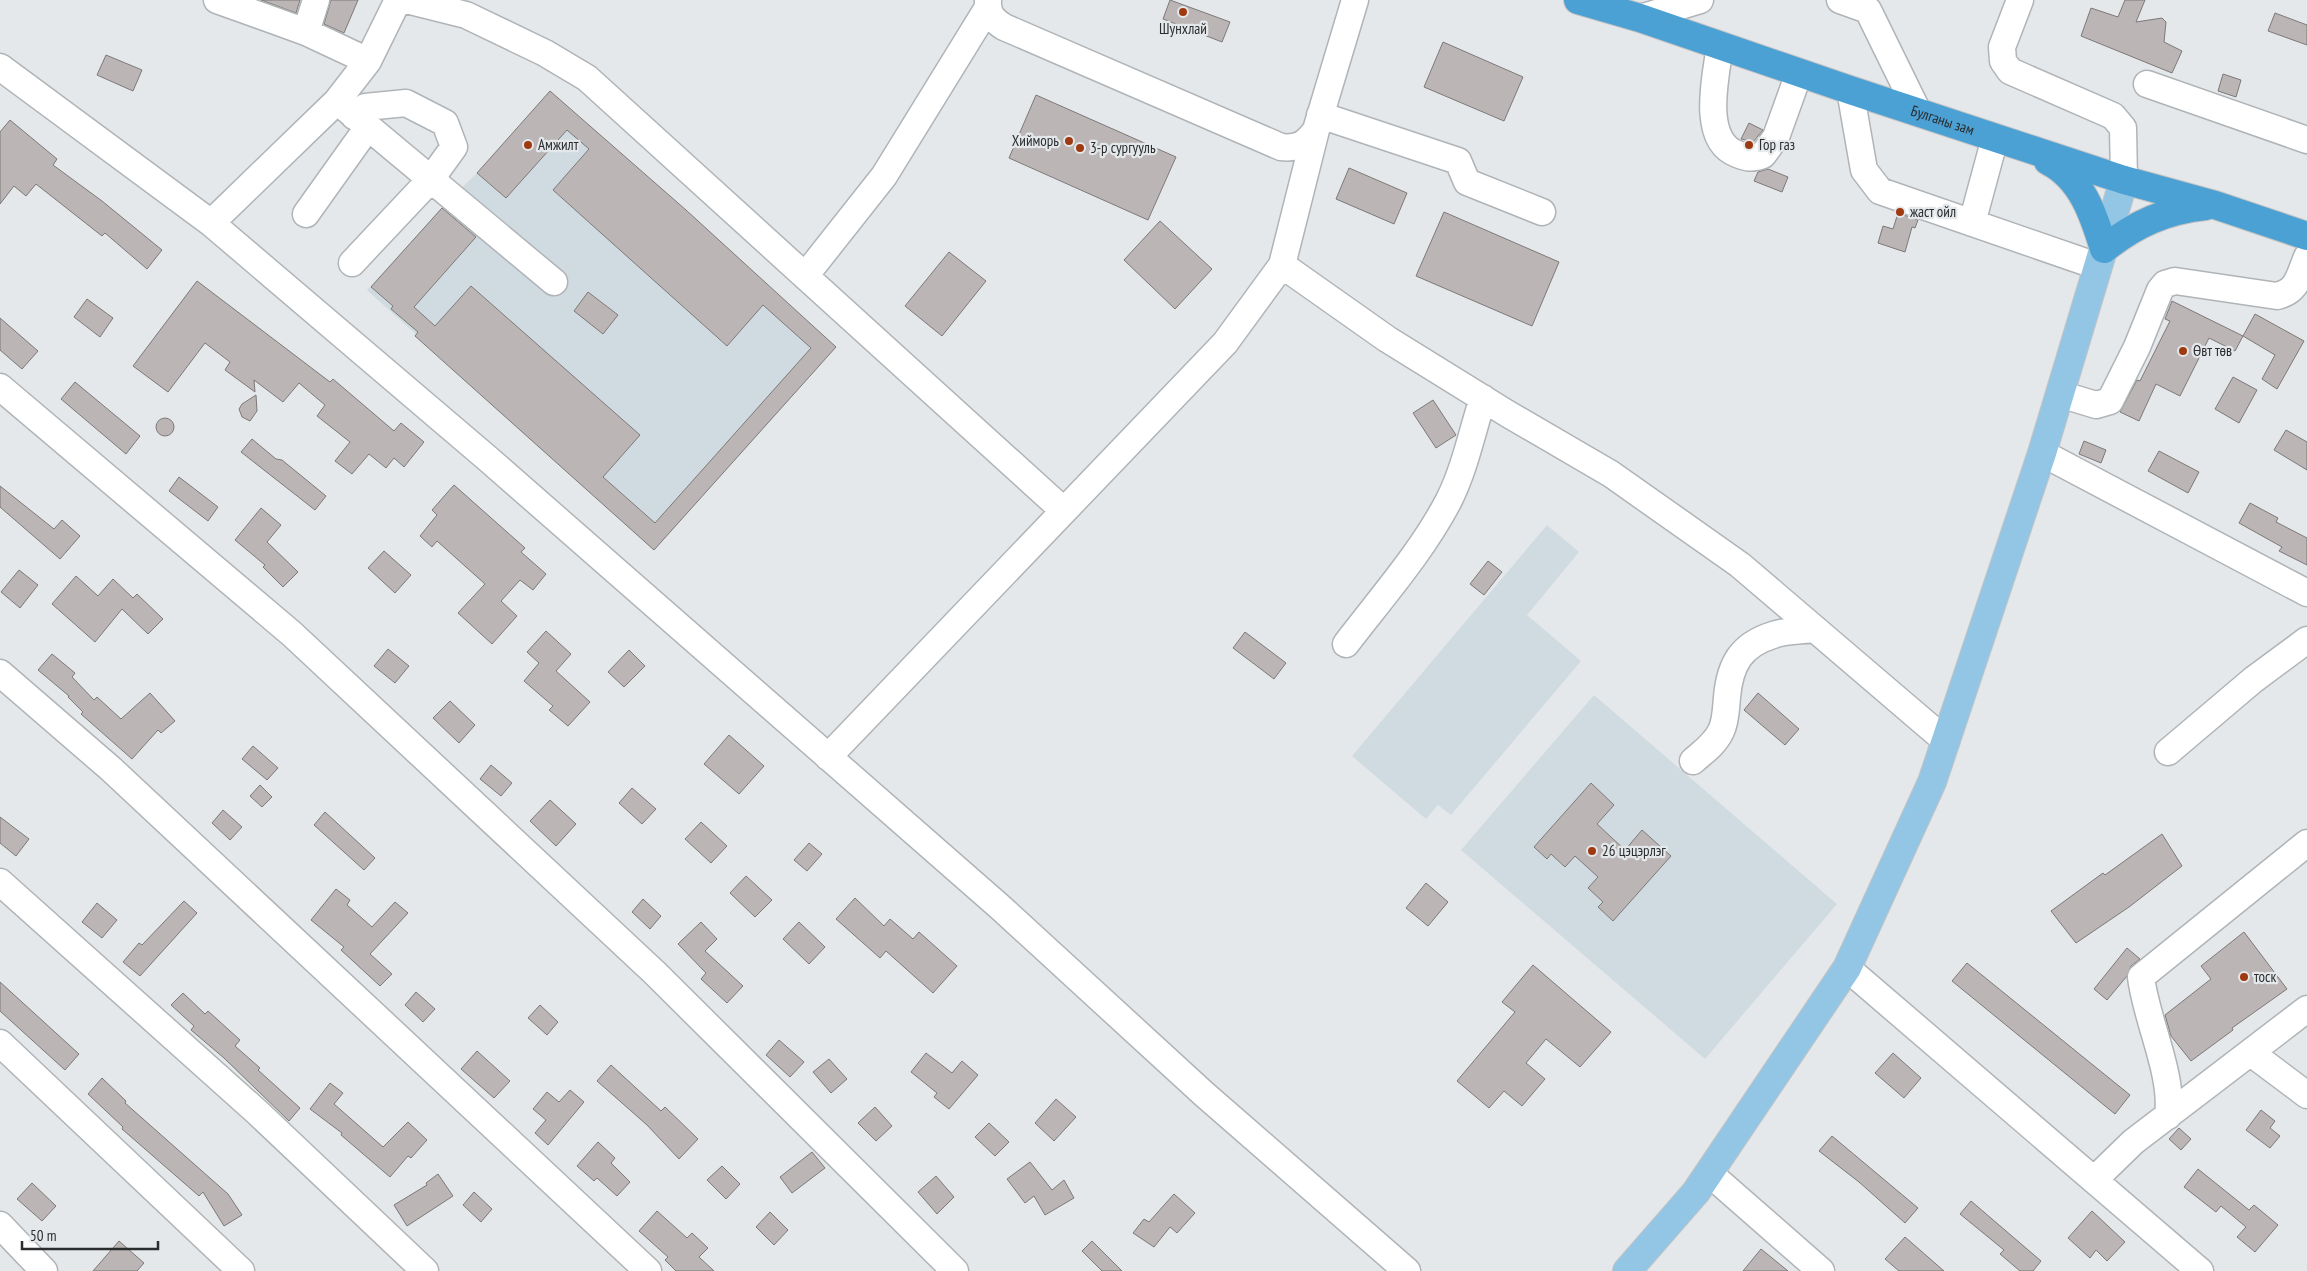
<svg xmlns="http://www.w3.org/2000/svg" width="2307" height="1271" viewBox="0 0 2307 1271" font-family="'PT Sans Narrow',sans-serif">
  <rect width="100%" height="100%" fill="#e4e8eb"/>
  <path fill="#d0dbe1" d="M550,91l286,256 -182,203 -287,-260 78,-86 32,-31z
    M1547,525l32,27 -52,63 54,46 -130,154 -13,-10 -12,14 -74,-63z
    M1594,695l243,209 -132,155 -244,-209z"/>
  <path fill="#bbb6b5" stroke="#7d7978" d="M261,0h39l-4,13z
    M331,0h27l-14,33 -20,-9z
    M1170,0l60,22 -8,20 -59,-23z
    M2125,0h20l-9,22 26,-4 4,4 -2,20 18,9 -10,22 -91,-37 10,-28 27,9z
    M2275,13l32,12v20l-39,-14z
    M1443,42l80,35 -19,44 -80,-34z
    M106,55l36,15 -9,21 -36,-16z
    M2223,74l18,6 -5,17 -18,-6z
    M550,91l136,119 150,137 -182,203 -239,-214 3,-4 -27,-23 2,-3 -22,-19 71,-79 34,29 -62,70 21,19 36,-40 169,149 -37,42 52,46 156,-175 -48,-43 -36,41 -174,-156 36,-41 -22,-19 -61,68 -29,-25z
    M1036,95l140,62 -28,63 -139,-62z
    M10,120l47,39 -4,6 49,36 60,49 -15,19 -42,-36 -3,3 -66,-52 -10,12 -12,-10 -14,18v-72z
    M1749,123l14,7 -10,12 -12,-3z
    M1349,168l58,25 -13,31 -58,-25z
    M1768,169l20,8 -6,15 -28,-11 4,-9z
    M1444,212l115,50 -27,64 -116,-50z
    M1898,213l20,7 -3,8 -3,-1 -7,25 -27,-9 5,-17 10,3z
    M1160,221l52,48 -37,40 -51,-49z
    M949,252l37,29 -44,55 -37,-30z
    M197,281l133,101 3,-3 61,52 7,-8 23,19 -20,25 -10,-9 -8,10 -17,-14 -17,20 -17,-13 15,-19 -33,-26 8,-11 -26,-22 -16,19 -29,-22 1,12 -30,-22 5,-8 -25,-19 -37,49 -35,-26z
    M588,292l30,23 -15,19 -29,-23z
    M87,299l26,19 -13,19 -26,-20z
    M2172,301l71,35 -8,15 -26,-13 -29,58 -24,-12 -17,37 -19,-9 17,-32 3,1 30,-60 -5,-2z
    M2255,314l49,27 -27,48 -15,-10 13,-24 -32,-19z
    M0,318l38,33 -16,18 -22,-19z
    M2233,377l24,13 -18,33 -24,-14z
    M75,382l65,54 -14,18 -65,-55z
    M256,395l1,16 -7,10 -8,-4 -3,-8 3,-5z
    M1433,400l23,35 -20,13 -23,-35z
    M156 427a9 9 0 1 1 18 0a9 9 0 1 1-18 0Z
    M2286,430l21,12v28l-33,-20z
    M252,439l24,20 6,1 44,36 -11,14 -74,-58z
    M2084,441l22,9 -5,13 -22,-9z
    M2159,451l40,21 -11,21 -40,-22z
    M179,477l39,30 -10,14 -39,-30z
    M454,485l71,63 -4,4 25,22 -13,16 -13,-10 -19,21 16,15 -25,28 -34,-31 27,-29 -48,-43 -5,6 -12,-11 17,-21 -5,-5z
    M0,486l54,43 8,-9 18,16 -20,23 -60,-52z
    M2250,503l28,15 -2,4 31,16v27l-28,-14 3,-4 -43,-24z
    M261,508l20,17 -14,17 31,30 -15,15 -20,-20 2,-2 -30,-25z
    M384,551l27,24 -16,18 -27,-25z
    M1488,561l14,11 -18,23 -14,-11z
    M19,570l19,15 -18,23 -19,-16z
    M76,576l22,20 15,-17 20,19 4,-4 26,25 -15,15 -26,-25 -27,33 -43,-38z
    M546,631l25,23 -15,17 34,31 -22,24 -19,-16 4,-4 -29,-25 15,-18 -12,-11z
    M1245,632l41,31 -12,16 -41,-31z
    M388,649l21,17 -14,17 -21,-17z
    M629,650l16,16 -21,21 -16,-15z
    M52,654l23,19 -3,4 22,23 3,-3 24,22 29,-26 25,28 -14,12 -3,-3 -26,29 -51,-45 2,-2 -15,-15 1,-1 -31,-26z
    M1758,693l41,36 -14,16 -41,-35z
    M450,701l25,24 -16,18 -26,-25z
    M729,735l35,31 -25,28 -35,-30z
    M253,746l25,22 -11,12 -25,-21z
    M491,765l21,18 -11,13 -21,-17z
    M1591,783l23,22 -17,19 28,26 17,-20 29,26 -58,65 -15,-14 5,-5 -15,-14 10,-11 -23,-21 -10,11 -14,-13 -4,5 -13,-12z
    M260,785l12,12 -10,10 -12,-11z
    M632,788l24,21 -14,15 -23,-21z
    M550,800l26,24 -20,22 -26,-25z
    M223,810l19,17 -12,13 -18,-17z
    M325,812l50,46 -11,12 -50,-45z
    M0,817l29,22 -13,17 -16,-13z
    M701,822l26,24 -16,17 -26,-24z
    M2162,834l20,32 -53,41 -53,36 -25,-32 52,-38 2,2z
    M809,843l13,11 -15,17 -13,-11z
    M746,876l26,24 -17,17 -25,-24z
    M1426,883l22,19 -20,24 -22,-18z
    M336,889l14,11 -3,5 25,22 23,-25 13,11 -38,41 22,20 -12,12 -39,-36 3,-3 -33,-27z
    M855,898l29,28 6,-7 23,20 6,-7 38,34 -24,27 -47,-42 -6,7 -44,-39z
    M643,899l18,17 -11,13 -18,-17z
    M184,901l13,12 -57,63 -17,-14 16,-19 3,2z
    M97,903l20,17 -15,18 -20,-16z
    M701,922l16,17 -12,12 38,35 -16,17 -26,-24 5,-6 -28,-29z
    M799,922l26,25 -16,17 -26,-25z
    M2244,932l43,57 -55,39 1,2 -42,31 -20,-25 -6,-21 46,-36 -10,-13z
    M2127,948l13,11 -9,7 -4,10 -20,24 -13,-11z
    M1967,963l163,132 -15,19 -163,-133z
    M1533,965l78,67 -31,35 -34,-28 -20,24 19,16 -23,27 -18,-15 -15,17 -32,-27 58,-69 -13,-10z
    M0,982l79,72 -14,16 -65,-59z
    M416,992l19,17 -12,13 -18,-17z
    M183,993l22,21 3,-3 32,29 -5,6 25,22 -2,2 42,38 -11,13 -65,-63 -33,-28 3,-4 -23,-21z
    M540,1005l18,17 -11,13 -19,-17z
    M779,1040l25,22 -14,15 -24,-22z
    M477,1051l33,30 -16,17 -33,-29z
    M926,1053l26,20 10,-12 16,14 -29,34 -15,-12 3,-4 -26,-21z
    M1893,1053l28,25 -17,20 -29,-25z
    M829,1059l18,20 -16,14 -18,-21z
    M611,1065l50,46 4,-4 33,32 -19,20 -32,-34 -50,-44z
    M102,1078l24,23 -1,2 103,91 14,21 -18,11 -21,-34 -4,4 -77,-67 1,-2 -35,-33z
    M330,1083l13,10 -9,11 49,43 25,-25 19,18 -16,18 -3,-2 -18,21 -49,-42 1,-2 -32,-24z
    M570,1090l14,12 -36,43 -13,-12 11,-13 -13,-11 14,-17 12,10z
    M1056,1099l20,18 -22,24 -19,-18z
    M875,1107l17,19 -16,15 -18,-18z
    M2261,1110l14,11 -5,7 10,8 -10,12 -24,-18z
    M989,1123l20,19 -14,14 -20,-19z
    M2179,1128l12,11 -10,11 -12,-11z
    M1832,1136l86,72 -13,15 -46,-41 -40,-31z
    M598,1142l17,16 -4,5 19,19 -13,14 -20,-18 -3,3 -17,-15z
    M812,1152l13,16 -33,25 -12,-16z
    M1030,1162l22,28 12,-10 10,18 -29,17 -11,-19 -9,7 -18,-24z
    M722,1166l18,18 -14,15 -19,-19z
    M2198,1169l51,41 5,-5 24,20 -23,27 -18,-15 9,-10 -25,-21 -5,6 -32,-25z
    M438,1174l15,22 -46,30 -13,-21 33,-20 -1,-2z
    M936,1176l18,21 -17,17 -19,-22z
    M32,1183l24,23 -14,15 -25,-22z
    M474,1192l18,17 -11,13 -18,-17z
    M1174,1194l21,19 -18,20 -7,-6 -16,20 -21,-14 11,-14 5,3z
    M1971,1201l70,60 -8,10h-13l-20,-17 4,-4 -44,-36z
    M657,1211l30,27 5,-5 16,15 -9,9 15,14h-38l-11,-11 3,-3 -29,-26z
    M2092,1211l33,31 -18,19 -11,-11 -6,8 -22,-20z
    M770,1212l18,18 -14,15 -18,-18z
    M1905,1237l39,34h-45l-14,-12z
    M119,1241l25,22 -7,8h-44z
    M1092,1241l30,30h-20l-20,-20z
    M1761,1249l27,22h-45z"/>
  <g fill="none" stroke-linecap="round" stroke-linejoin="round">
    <defs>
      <path id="minor" d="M217,0l89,32 62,29
        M406,0l60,15 79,38 42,25 477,433
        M988,0c-1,14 5,20 16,27l277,120c17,2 25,-3 35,-17l39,-130
        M1840,0l28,10 50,102
        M2020,0l-18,47 1,14 7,10 103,45 10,12 1,52
        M1640,18l60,-18
        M306,32l10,-32
        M1720,46c-4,29 -20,94 17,108 10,4 15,5 26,1l13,-18 23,-64
        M0,67l211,156 276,235 513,449 204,187 203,177
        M2147,84l160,56
        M1850,90l14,80 16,21 217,75
        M337,101l31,-40 30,-61
        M1320,115l138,46 9,21 75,30
        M306,214l62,-87
        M211,223l126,-122 217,181
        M1972,223l23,-85
        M352,263l79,-84 23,-32 -9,-24 -39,-20 -41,4 -11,9
        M1282,265l105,74 121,75 103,60 129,91 206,176
        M805,276l79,-100 103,-167
        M0,387l292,247 363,339 300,298
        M2060,394l36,11 14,-4 27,-54 23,-57 5,-6 10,-3 102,15c21,-5 22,-20 30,-39
        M2042,453l265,140
        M1346,644c35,-46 76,-92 103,-144 16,-32 23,-68 34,-102
        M0,673l111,96 537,502
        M2168,752l85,-72 54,-40
        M828,757l397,-414 57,-78 34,-135
        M1693,761c10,-9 22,-17 28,-30 5,-10 5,-23 6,-34 3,-33 14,-52 46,-62 13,-5 29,-4 42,-6
        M0,882l257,230 168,159
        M1847,968l353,303
        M0,1043l241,228
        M2251,1053l56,42
        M2168,1116c6,-41 -22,-96 -27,-139l166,-134
        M1709,1173l112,98
        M2095,1179l38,-37 174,-133
        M0,1225l44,46"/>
      <path id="major" d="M1627,1271l69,-79 151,-224 85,-186 110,-329 82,-273"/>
      <g id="highway">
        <path id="s1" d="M1578,0l62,18 210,72 274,90 91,25 92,31"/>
        <path d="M2048,161c34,17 46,55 56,88 31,-25 62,-39 102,-43"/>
      </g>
    </defs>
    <use href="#minor" stroke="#b0b4b7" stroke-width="29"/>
    <use href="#major" stroke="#c4c4c4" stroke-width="30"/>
    <use href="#highway" stroke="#c4c4c4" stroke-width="30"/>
    <use href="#minor" stroke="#fff" stroke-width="26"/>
    <use href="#major" stroke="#93c6e5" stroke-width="28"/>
    <use href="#highway" stroke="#4ba0d4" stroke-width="28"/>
  </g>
  <g fill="#9f3910" stroke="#e4e8eb" stroke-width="2">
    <circle cx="1183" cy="12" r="5"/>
    <circle cx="1069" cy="141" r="5"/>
    <circle cx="528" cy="145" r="5"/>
    <circle cx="1749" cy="145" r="5"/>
    <circle cx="1080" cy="148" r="5"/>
    <circle cx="1900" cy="212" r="5"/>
    <circle cx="2183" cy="351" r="5"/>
    <circle cx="1592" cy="851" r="5"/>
    <circle cx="2244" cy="977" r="5"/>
  </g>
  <g text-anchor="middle" stroke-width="4.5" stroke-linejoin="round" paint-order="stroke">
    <g font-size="15" fill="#2b2c2d" stroke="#e4e8eb" text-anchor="start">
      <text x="1183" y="34" text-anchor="middle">Шунхлай</text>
      <text x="1059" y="146" text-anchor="end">Хийморь</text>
      <text x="538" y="150">Амжилт</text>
      <text x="1759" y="150">Гор газ</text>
      <text x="1090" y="153">3-р сургууль</text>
      <text x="1910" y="217">жаст ойл</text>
      <text x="2193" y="356">Өвт төв</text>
      <text x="1602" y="856">26 цэцэрлэг</text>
      <text x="2254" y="982">тоск</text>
    </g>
    <g font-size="15" fill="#2b2c2d" stroke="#e4e8eb">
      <text dy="5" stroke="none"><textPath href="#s1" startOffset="384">Булганы зам</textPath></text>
    </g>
  </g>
  <path d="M22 1241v8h136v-8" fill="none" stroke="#2b2c2d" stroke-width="2.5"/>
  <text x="30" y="1241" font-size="15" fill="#2b2c2d" stroke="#e4e8eb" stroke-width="4" paint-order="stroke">50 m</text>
</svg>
